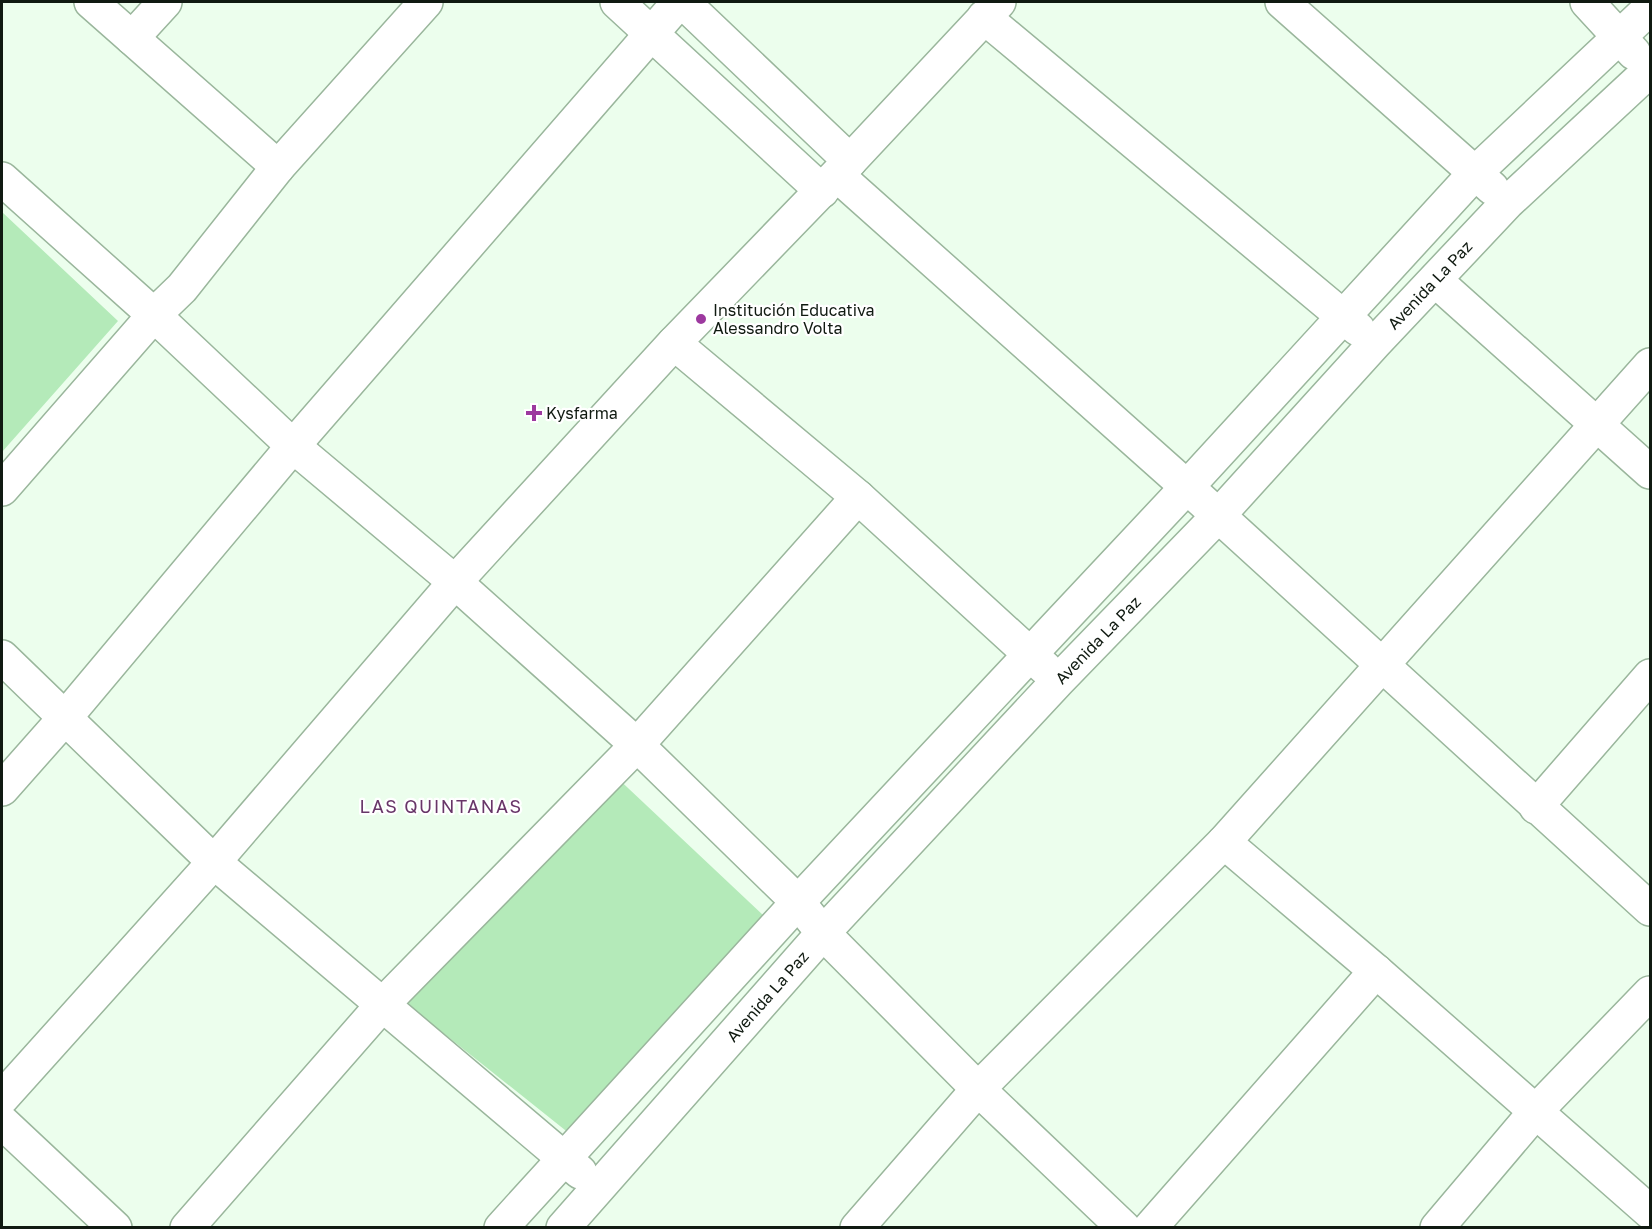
<svg xmlns="http://www.w3.org/2000/svg" width="1652" height="1229" viewBox="0 0 1652 1229" font-family="'Golos Text',sans-serif">
  <rect width="100%" height="100%" fill="#ecfeed"/>
  <path fill="#b4eab9" d="M2,212l116,109 -116,131z
    M611,772l154,145 -195,217 -167,-133z"/>
  <g fill="none" stroke-linecap="round" stroke-linejoin="round">
    <defs>
      <g id="minor">
        <path d="M91,2l187,165"/>
        <path d="M617,2l205,189"/>
        <path d="M683,2l167,159"/>
        <path d="M1282,2l210,186"/>
        <path d="M1587,2l47,51"/>
        <path d="M984,17l374,312"/>
        <path d="M132,38l33,-36"/>
        <path d="M837,175l350,312 463,422"/>
        <path d="M2,179l152,136 139,131 162,136 182,163 161,157 25,31 155,156 146,139"/>
        <path d="M1435,280l215,192"/>
        <path d="M674,343l184,154 187,171"/>
        <path d="M2,489l152,-174 28,-27 96,-121 148,-165"/>
        <path d="M2,657l212,205 366,310"/>
        <path d="M2,789l62,-70 229,-273 386,-444"/>
        <path d="M1536,807l114,-131"/>
        <path d="M1224,842l152,129 274,241"/>
        <path d="M2,1098l212,-236 241,-280 219,-239 176,-182 149,-159"/>
        <path d="M2,1122l113,106"/>
        <path d="M187,1228l196,-224 254,-259 221,-248"/>
        <path d="M501,1228l297,-326 389,-415 288,-314 175,-165"/>
        <path id="s1" d="M563,1228l260,-295 235,-252 160,-165 157,-173 133,-141 142,-132"/>
        <path d="M857,1228l121,-139 246,-247 426,-477"/>
        <path d="M1150,1228l226,-257"/>
        <path d="M1437,1228l99,-117 114,-118"/>
      </g>
    </defs>
    <use href="#minor" stroke="#9ab69c" stroke-width="36"/>
    <use href="#minor" stroke="#fff" stroke-width="33"/>
  </g>
  <g fill="#9d399f" stroke="#fff" stroke-width="2">
    <circle cx="701" cy="319" r="6"/>
    <path d="M531 404h6v6h6v6h-6v6h-6v-6h-6v-6h6z"/>
  </g>
  <g text-anchor="middle" stroke-width="4.5" stroke-linejoin="round" paint-order="stroke">
    <g font-size="16" fill="#101a11" stroke="#fff">
      <text dy="6" stroke="none"><textPath href="#s1" startOffset="1281">Avenida La Paz</textPath></text>
      <text dy="6" stroke="none"><textPath href="#s1" startOffset="795">Avenida La Paz</textPath></text>
      <text dy="6" stroke="none"><textPath href="#s1" startOffset="309">Avenida La Paz</textPath></text>
    </g>
    <g font-size="16" fill="#101a11" stroke="#fff" text-anchor="start">
      <text x="713" y="316">Institución Educativa<tspan x="713" dy="18">Alessandro Volta</tspan></text>
      <text x="546" y="419">Kysfarma</text>
    </g>
    <g font-size="18" letter-spacing="1.5" fill="#683668" stroke="#fff">
      <text x="441" y="813">LAS QUINTANAS</text>
    </g>
  </g>
  <rect width="1652" height="1229" fill="none" stroke="#101a11" stroke-width="6"/>
</svg>
